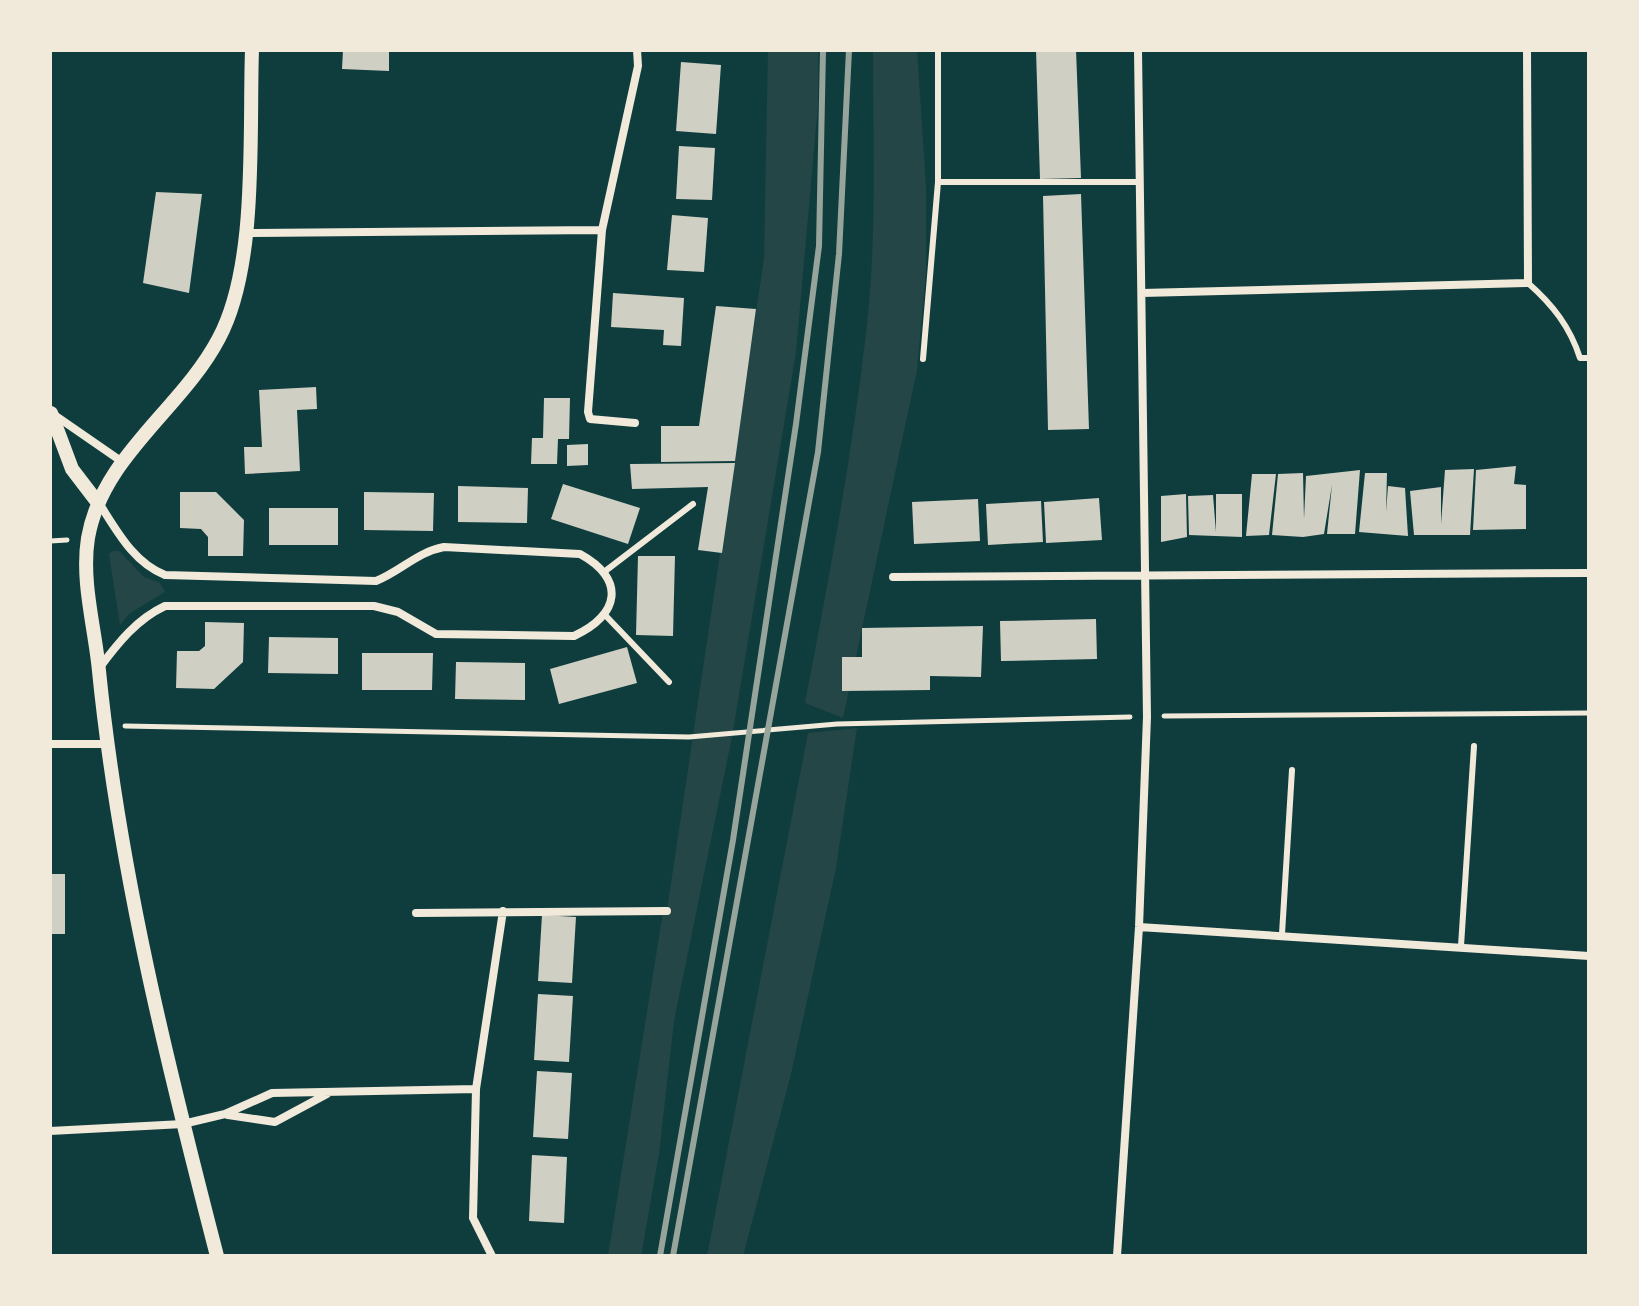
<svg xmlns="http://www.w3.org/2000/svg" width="1639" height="1306" viewBox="0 0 1639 1306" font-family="Montserrat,sans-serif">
  <rect width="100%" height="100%" fill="#0f3d3e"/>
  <path fill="#244646" d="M768,50h50v55l-22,247 -64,385 -58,284 -15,133 -18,102h-33l55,-344 4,-2 97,-651z
    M873,50h44l9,137v84l-9,99 -74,348 -38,-15c24,-125 48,-251 62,-379 10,-90 6,-183 6,-274z
    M113,551h6l25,26 16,6 5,9 -35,21 -10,12 -11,-71z
    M857,728l-21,140 -45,206 -48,182h-36l101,-523z"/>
  <path fill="#cfcfc3" d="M343,50h46v21l-47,-2z
    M1036,50h40l5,128 -41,1z
    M681,62l40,3 -5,69 -40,-3z
    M679,146l36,2 -3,52 -36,-1z
    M156,192l46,2 -13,99 -46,-10z
    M1081,194l8,235 -41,1 -5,-234z
    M672,215l36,3 -4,54 -37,-2z
    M613,293l71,5 -3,48 -18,-1 1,-15 -53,-3z
    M716,306l40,3 -21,152 -74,1v-36h38z
    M316,387l1,22 -20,1 3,61 -55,3 -1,-27h18l-3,-57z
    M544,398h26l-1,41h-11l-1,25h-26l1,-26h11z
    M588,444v21l-21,1v-21z
    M735,463l-13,90 -24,-3 10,-63 -76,2 -2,-25z
    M1516,466l-2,18 12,1v44l-53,1 3,-60z
    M1474,469l-4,66h-56l-4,-44 31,-4v37l4,-54z
    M1360,470l-5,64h-28l5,-49 -8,49 -21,3 -31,-2 6,-61 25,-1 1,46 2,-43z
    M1365,473h22l-1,39 2,-26 17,2 3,48 -49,-4z
    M1252,474h24l-7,61 -23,1z
    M563,484l77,24 -12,36 -77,-25z
    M458,486l70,2 -1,35 -69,-1z
    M180,492h36l28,28 -1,36h-35v-19l-7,-8 -21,-1z
    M364,492l70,1 -1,38 -69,-1z
    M1186,494l1,43 -26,5v-46z
    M1216,494h26v43l-53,-2 -1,-39 25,-1 3,37z
    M1099,498l3,42 -56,3 -2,-41z
    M978,499l2,42 -66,3 -2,-42z
    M1041,501l2,41 -55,3 -2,-41z
    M269,508h69v37h-69z
    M638,556h37l-2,80 -37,-1z
    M1096,619l1,40 -96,2 -1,-40z
    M205,622l39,1 -1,39 -29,27 -38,-1 1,-37h22l6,-5z
    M983,626l-2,51 -51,-1v14l-88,1v-34h20v-29z
    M269,637l69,1v36l-70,-1z
    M627,647l10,36 -78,21 -9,-35z
    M362,653h71l-1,37h-70z
    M456,662l69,1v37l-70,-1z
    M50,874h15v60h-15z
    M542,915l34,2 -4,66 -34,-2z
    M538,994l35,2 -4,66 -35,-2z
    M537,1071l35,2 -4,66 -35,-2z
    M532,1155l35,2 -3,66 -35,-2z"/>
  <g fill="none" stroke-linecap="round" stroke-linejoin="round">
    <path stroke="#f1e9da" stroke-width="5" d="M50,541l17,-1
      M1164,716l425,-3
      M125,726l564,11 148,-13 293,-7"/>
    <path stroke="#f1e9da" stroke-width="6" d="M938,182h202
      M1528,283c25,22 42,44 52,75h9
      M923,359l15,-177v-132
      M604,572l89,-68
      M606,616l63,66
      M1282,934l10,-164
      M1461,946l13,-200"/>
    <path stroke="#f1e9da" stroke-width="8" d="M602,230l-14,182 2,7 45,4
      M245,233l357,-3 36,-164 -1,-16
      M1142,293l386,-10 -1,-233
      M53,414l68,47
      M99,503c18,28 34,59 66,72l211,6c25,-10 41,-29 68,-34l136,7c46,25 40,61 -6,82l-138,-2 -38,-22 -24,-6h-209c-28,13 -47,37 -65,61
      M893,577l696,-4
      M50,744h56
      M416,913l251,-2
      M1139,927l450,29
      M476,1089l-3,129 19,38
      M228,1115l47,7 52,-28
      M50,1131l133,-7 42,-10 47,-21 204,-4 27,-178
      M1117,1256l22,-329 8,-210 -9,-667"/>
    <path stroke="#f1e9da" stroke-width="14" d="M51,413l21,56 26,34
      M217,1256c-50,-193 -98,-386 -118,-585 -4,-43 -18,-90 -11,-133 14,-82 94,-129 131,-200 39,-73 30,-204 33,-288"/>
    <path stroke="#97a49c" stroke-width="6" d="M660,1256l73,-416 63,-416 23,-178 4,-196
      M673,1256l145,-804 21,-198 10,-204"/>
  </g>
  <rect width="1639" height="1306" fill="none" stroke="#f1e9da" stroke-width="104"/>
</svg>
